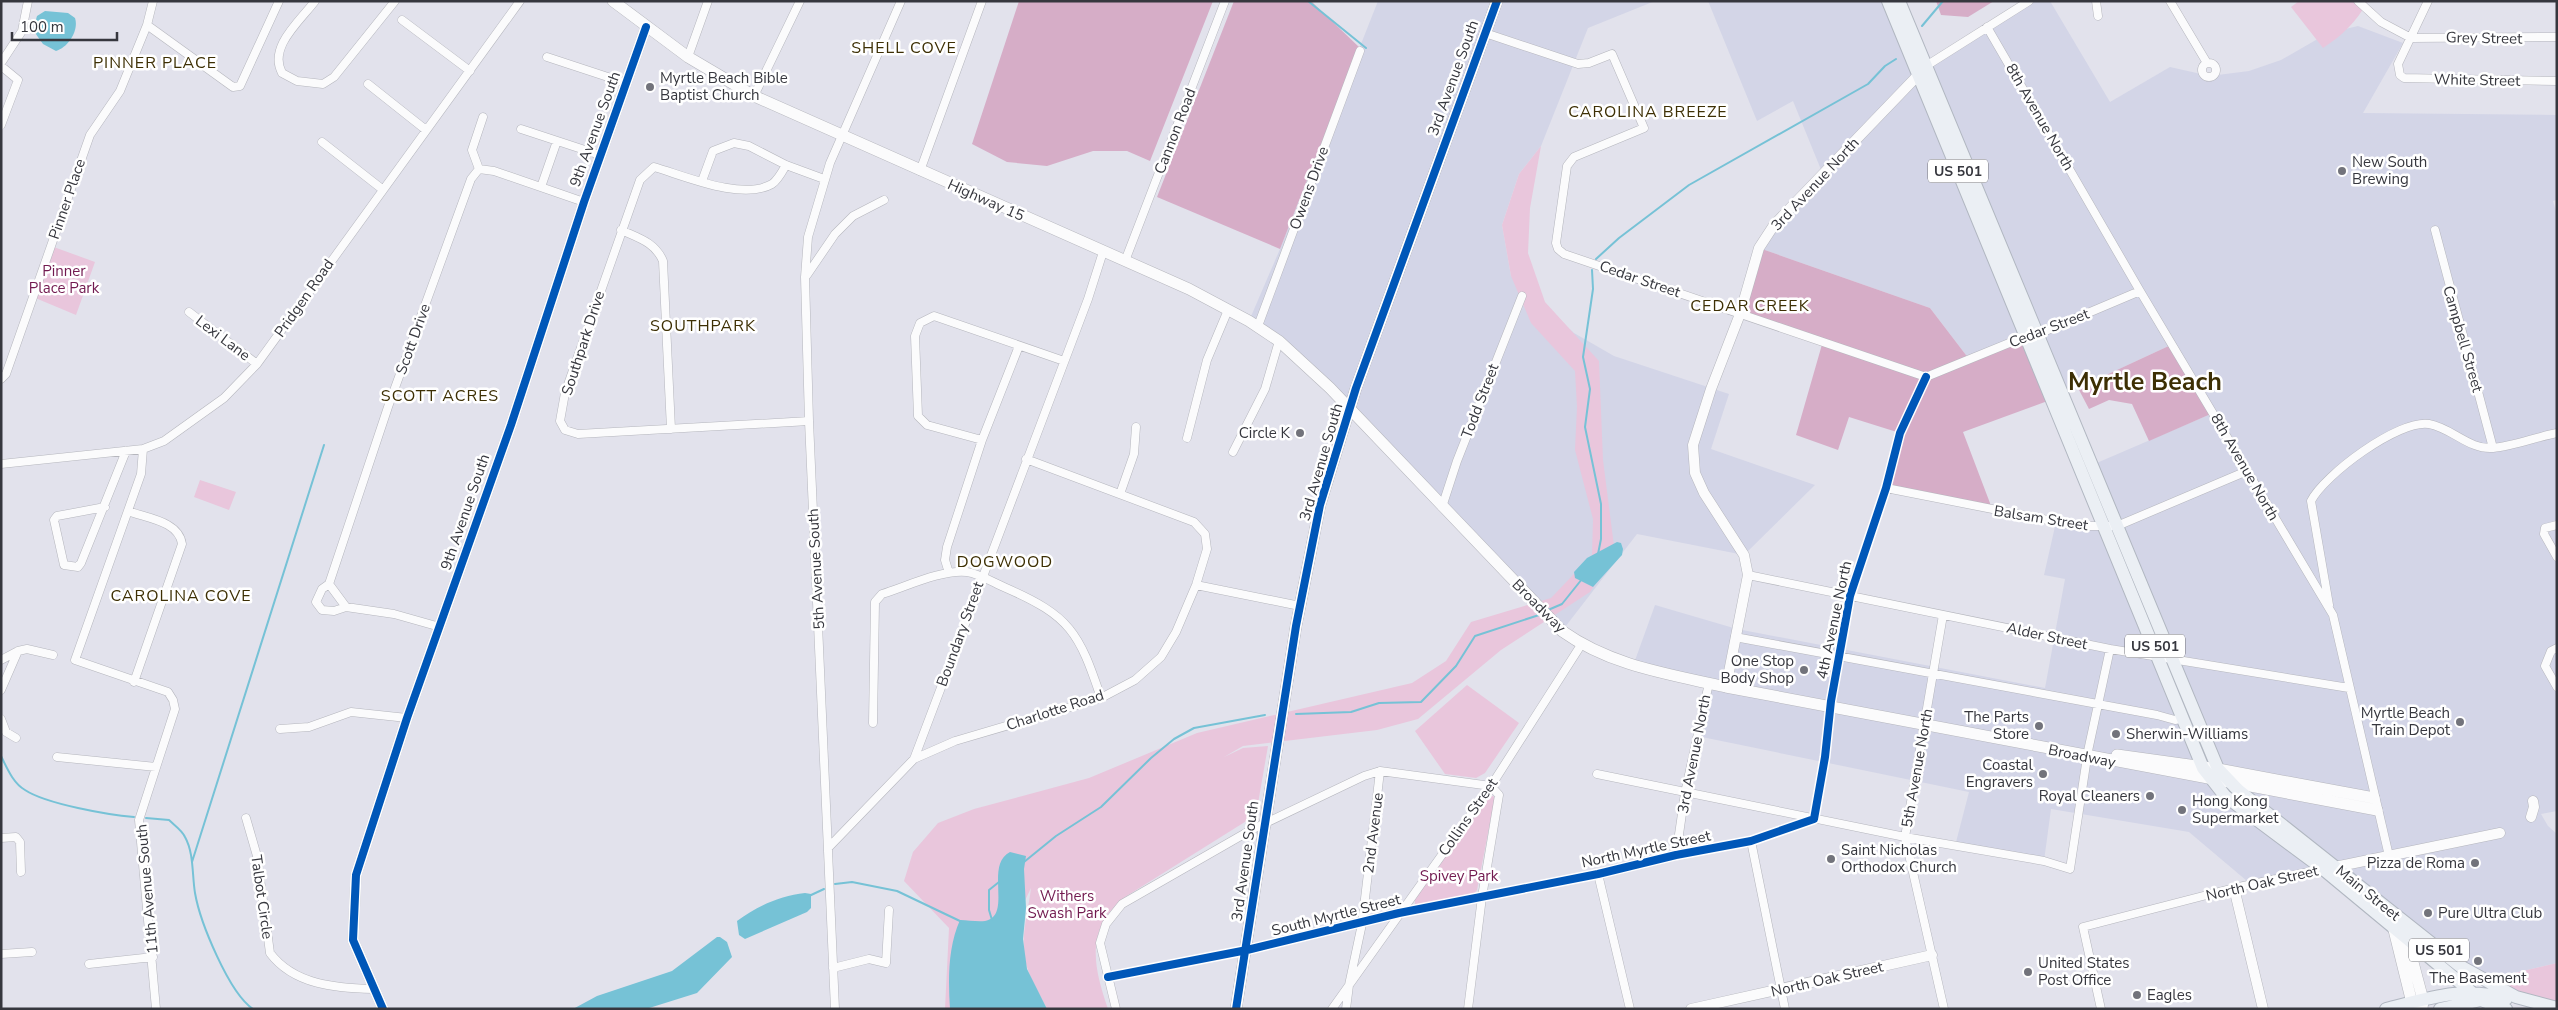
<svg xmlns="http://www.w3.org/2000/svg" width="2558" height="1010" viewBox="0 0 2558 1010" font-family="'Nunito Sans',sans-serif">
  <rect width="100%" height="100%" fill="#e2e2ec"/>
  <path fill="#d3d5e7" d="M1378,1h277l-67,27 -47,118 -22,28 -17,51 9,51 63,57 40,23 115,38 -18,55 104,36 -71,70 -107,-21 -75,97 -212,-221 -101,-89 31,-72z
    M1708,1h191l27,65 103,-65h21l60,101 60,-35 40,9 39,-5 32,-11 47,-27 30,-7 45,17 -40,70 194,2v85l-4,1 4,14v596l-16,3 7,12 9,8v129l-73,17 -161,-111 -76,12 -58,-49 -138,-23 -7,52 -89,-15 14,-54 -272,-56 11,-53 -75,-17 22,-61 82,24 308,59 20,-109 -21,-4 12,-53 60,4 -24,-61 121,-52 -40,-69 -110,51 -94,-36 -39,-51 -171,-60 65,-71 -31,-76 -36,20z"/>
  <path fill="#e9c6dc" d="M2299,1h69c-12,21 -25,34 -45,47l-32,-41z
    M1541,146l-11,62 -2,45 17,49 54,59 4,99 12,94 -25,38 -89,58 -83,69 -41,11 -134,16 -19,11 19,-9 25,-2 -12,69 -131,82c-40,32 -32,68 -17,112h-61c-6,-13 -15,-26 -19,-39 -10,-27 0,-56 3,-82l-13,27 4,37 16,57h-93l4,-81 -45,-47 9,-29 25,-29 36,-14 115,-31 108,-45 215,-50 34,-22 25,-39 80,-24 41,-43 1,-36 -18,-69 2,-43 -2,-36 -44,-48 -20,-47 -9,-51 17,-51z
    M51,246l44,16 -19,53 -43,-18z
    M200,480l36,12 -7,18 -35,-13z
    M1467,685l52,38 -34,50 -9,5 -31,-4 -30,-43z
    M1490,795l5,2 -18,93 -4,5 -58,10v-6z
    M2557,963v45l-57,-19 -3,-12z"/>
  <path fill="#d6adc7" d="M1019,1h194l-63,160 -23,-10h-34l-46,15 -40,-4 -35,-18z
    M1234,1h77l48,46 -79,202 -123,-52z
    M1936,1h58l-26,16 -27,-2z
    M1759,248l171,60 39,51 56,-22 28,62 -90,33 30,79 -107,-23 14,-55 -51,-16 -11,33 -42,-15 27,-94 -83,-27z
    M2173,344l40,69 -64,28 -17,-37 -23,-4 -20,9 -11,-21z"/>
  <path fill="#76c2d6" d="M45,11l23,2 7,5c4,12 -6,29 -19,33l-13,-7 -10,-14 4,-14z
    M1617,542l4,1 2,6 -1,6 -29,32 -18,-9 -1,-6 13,-14z
    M1010,852l16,4 -2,13 2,39 -3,31 4,30 20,40h-97c-2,-30 -2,-62 10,-89 8,0 17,2 25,1 28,-5 -1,-56 25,-69z
    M805,893l6,1v14l-4,4 -62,27 -6,-4 -2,-14c20,-15 43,-25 68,-28z
    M717,937h3l7,5 5,15 -35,36 -51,16h-73l24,-13 75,-25z"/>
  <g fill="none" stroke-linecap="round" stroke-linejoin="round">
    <path stroke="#76c2d6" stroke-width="2" d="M1308,1l58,47
      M1922,26l21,-25
      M1596,259l23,-21 70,-53 179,-101 17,-18 11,-7
      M1592,270l1,19 -10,68 7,32 -5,38 16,77v35l-3,15
      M1548,610l14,-6 20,-25
      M1296,714l55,-2 28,-9 42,-1 35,-36 19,-30 64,-21
      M1,756c6,12 12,27 24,34 21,14 84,25 109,27
      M146,818l23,2c5,5 13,10 16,17 9,16 7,38 10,56 5,29 34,100 58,116
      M192,862l132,-417
      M1024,862l32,-26 45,-29 50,-49 23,-19 20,-11 71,-13
      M835,884l17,-2 45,9 65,31
      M809,896l15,-7
      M992,920l-3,-10v-20l10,-8"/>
    <defs>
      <path id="minor" d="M153,1l-6,24 86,62 7,-1 39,-85
        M315,1c-15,20 -47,46 -33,72l15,8 26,3 11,-7 61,-76
        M2096,1l2,15
        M2170,1l37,62
        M2358,1l23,21 30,16 146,-1
        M2428,1l-30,63 2,11 4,3 153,3
        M402,20l68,51
        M1987,27l153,264 193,324 56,241
        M1485,33l93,31 11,-1 23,-9 32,74 -70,29 -7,9 -11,77 2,6 6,5 362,123 110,-45h7l97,-41
        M547,57l79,26
        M688,57l20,-56
        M2202 70a7 7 0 1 1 14 0a7 7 0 1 1-14 0Z
        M1,63l21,-32 6,-30
        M1,66l17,14 -17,45
        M1926,66l103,-65
        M368,84l58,46
        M754,96l46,-95
        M521,129l79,26
        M322,142l60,47
        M786,165c-4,7 -8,15 -14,19 -30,17 -87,-8 -118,-17l-14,13 -75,213 -5,28 5,9 13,4 231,-13
        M479,169l-7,-19 11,-33
        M920,171l62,-170
        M702,181l11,-30 21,-8 15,3 37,19 38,14
        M541,187l16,-46
        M621,230c17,8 34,12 42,31l8,168
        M2435,230l58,218
        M1125,261l100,-260
        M807,275l28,-41 18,-18 31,-16
        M189,312l68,52
        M1258,326l102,-275
        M1,379l5,-5 84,-239 30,-44 27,-66
        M1187,438l20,-78 21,-50
        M982,440l-55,-15 -9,-9 -3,-80 5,-13 14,-7 130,45
        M143,449l-2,25 -66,186 93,32 5,8 2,9 -36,111 17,189
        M1233,452l32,-63 14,-48
        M1,464l142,-15 21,-8 60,-43 33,-34 263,-363
        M1886,488l192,38h39l130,-55
        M1120,494l14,-40 2,-27
        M105,507l-48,9 -3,4 10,45 14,2 3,-4 45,-112
        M1442,507l15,-46 65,-165
        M128,511c18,7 51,10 54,33l-48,138
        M2557,525l-12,3 -1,6 13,23
        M949,573l-4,-13 2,-13 35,-107 37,-94
        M1748,575l362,74 239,39
        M329,584l-7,5 -6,13 6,8 12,1 12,-4
        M1196,585l104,21
        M2329,605l-18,-104c13,-26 88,-82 118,-77 23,4 40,26 64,24 21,-2 43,-11 64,-15
        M1943,615l-38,222 39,172
        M440,627l-46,-13 -48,-7 -17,-23 59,-177 83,-228 8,-10 15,2 90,31
        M1735,637l422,78 18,5 9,-2
        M2557,648l-6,3 -6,15 12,21
        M18,651l9,-2 26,6
        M1,660l17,-9 -17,39
        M1,719l5,13 10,6
        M873,723l2,-121 7,-8c23,-7 61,-25 85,-22 13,2 27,11 39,16 64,28 73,44 95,110
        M280,729l29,-2 42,-15 56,6
        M57,757l99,10
        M914,759l41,-18 146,-43 34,-18 26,-23 15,-25 20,-47 11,-36 -2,-15 -11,-12 -168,-63
        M1597,774l308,63 139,24 26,8 18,-118 22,-102
        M246,818l11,38 13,97c24,32 66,35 103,36
        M1,838l15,-1 4,5 1,30
        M1751,841l34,168
        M828,848l86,-89 174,-460 15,-47
        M1676,855l9,-62 24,-110
        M1598,874l32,135
        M1,954l31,-2
        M89,964l64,-7
        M833,968l36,-9 17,4 3,-53
        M1108,977l139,-27 152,-37 199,-39 78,-19 75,-14 63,-22 11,-62 6,-56 19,-105 36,-108 14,-55 26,-56
        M835,1009l-26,-588 -4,-144 3,-40 22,-74 71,-162
        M1116,1009l-16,-66 6,-19 16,-20 129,-74 113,-54 16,-5 111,15 8,9 -17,102 -14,112
        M1332,1009l159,-223 90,-141
        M1346,1009l3,-24 13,-61 18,-153
        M2101,1009l-18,-82 151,-39 89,-19"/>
      <path id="tertiary" d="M1726,687l22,-112 -4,-20 -40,-62 -9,-20 -2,-28 18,-56 29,-75 19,-66 15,-23 149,-155
        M2531,817l3,-10 -1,-6
        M2330,868l170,-35
        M2234,888l29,121
        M383,1009l-30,-69 3,-65 51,-157 104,-293 73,-223 62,-175
        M1691,1009l241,-54"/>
      <path id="secondary" d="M613,1l75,56 66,39 435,193 60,32 30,20 51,47 232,243c49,35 107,43 164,56l651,123
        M2117,755l101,14 156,29
        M2393,926l19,77 5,5
        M2406,936l17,64 -1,9
        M1236,1009l60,-383 24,-121 36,-117 141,-387"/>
      <path id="primary" d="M1888,1l315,767 22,28 98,73 158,131
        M1899,1l319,768 20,21 222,176 56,31 41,11
        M2386,1009c40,-10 79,-24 120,-10
        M2440,1009l41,-9 25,9"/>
    </defs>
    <use href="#minor" stroke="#b5b6bd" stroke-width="9"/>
    <use href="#tertiary" stroke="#b5b6bd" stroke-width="11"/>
    <use href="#secondary" stroke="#b5b6bd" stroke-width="12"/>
    <use href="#primary" stroke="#b1b7c1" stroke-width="14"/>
    <use href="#minor" stroke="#fbfbfc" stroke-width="8"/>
    <use href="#tertiary" stroke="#fbfbfc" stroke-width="10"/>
    <use href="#secondary" stroke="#fbfbfc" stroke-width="11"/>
    <use href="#primary" stroke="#ebeff4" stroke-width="12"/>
    <defs>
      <path id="cycleway" d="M1108,977l139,-27 152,-37 199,-39 78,-19 75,-14 63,-22 11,-62 6,-56 19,-105 36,-108 14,-55 26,-56
        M383,1009l-30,-69 3,-65 51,-157 104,-293 73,-223 62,-175
        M1236,1009l60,-383 24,-121 36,-117 141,-387"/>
    </defs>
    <use href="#cycleway" stroke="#fff" stroke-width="11"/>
    <use href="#cycleway" stroke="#0057b8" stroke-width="8"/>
  </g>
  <g fill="#72737b" stroke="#fff" stroke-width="2">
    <circle cx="650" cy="87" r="5"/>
    <circle cx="2342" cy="171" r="5"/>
    <circle cx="1300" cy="433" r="5"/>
    <circle cx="1804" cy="670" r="5"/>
    <circle cx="2460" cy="722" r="5"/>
    <circle cx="2039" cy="726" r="5"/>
    <circle cx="2116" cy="734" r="5"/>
    <circle cx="2043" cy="774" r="5"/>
    <circle cx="2150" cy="796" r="5"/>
    <circle cx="2182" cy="810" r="5"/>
    <circle cx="1831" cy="859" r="5"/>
    <circle cx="2475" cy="863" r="5"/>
    <circle cx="2428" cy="913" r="5"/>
    <circle cx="2478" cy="961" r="5"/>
    <circle cx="2028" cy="972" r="5"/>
    <circle cx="2137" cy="995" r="5"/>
  </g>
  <g text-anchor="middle" stroke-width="5" stroke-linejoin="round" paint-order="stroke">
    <g fill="#fff" stroke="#727378" stroke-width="1">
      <rect x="1928" y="159.5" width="60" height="23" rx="4"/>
      <rect x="2125" y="634.5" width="60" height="23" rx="4"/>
      <rect x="2409" y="938.5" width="60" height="23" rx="4"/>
    </g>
    <g font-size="14" font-weight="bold" fill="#36373e">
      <text x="1958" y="176">US 501</text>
      <text x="2155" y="651">US 501</text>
      <text x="2439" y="955">US 501</text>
    </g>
    <g font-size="15" fill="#36373e" stroke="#fff">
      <text transform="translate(2484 38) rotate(1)" y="5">Grey Street</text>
      <text transform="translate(1453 78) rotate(-70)" y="5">3rd Avenue South</text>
      <text transform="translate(2477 80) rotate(1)" y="5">White Street</text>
      <text transform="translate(2040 117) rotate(60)" y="5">8th Avenue North</text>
      <text transform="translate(595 129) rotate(-70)" y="5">9th Avenue South</text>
      <text transform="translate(1175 131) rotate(-69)" y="5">Cannon Road</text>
      <text transform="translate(1815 184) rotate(-47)" y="5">3rd Avenue North</text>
      <text transform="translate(1309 188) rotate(-70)" y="5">Owens Drive</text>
      <text transform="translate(67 199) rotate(-71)" y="5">Pinner Place</text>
      <text transform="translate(986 200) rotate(24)" y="5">Highway 15</text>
      <text transform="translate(1640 279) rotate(19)" y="5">Cedar Street</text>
      <text transform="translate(304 298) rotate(-55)" y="5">Pridgen Road</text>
      <text transform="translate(2049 328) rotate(-21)" y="5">Cedar Street</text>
      <text transform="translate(223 338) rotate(37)" y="5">Lexi Lane</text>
      <text transform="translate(413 339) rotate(-70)" y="5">Scott Drive</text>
      <text transform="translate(2463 339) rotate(74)" y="5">Campbell Street</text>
      <text transform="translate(583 343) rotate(-72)" y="5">Southpark Drive</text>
      <text transform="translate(1480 401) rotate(-69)" y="5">Todd Street</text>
      <text transform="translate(1321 462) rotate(-74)" y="5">3rd Avenue South</text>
      <text transform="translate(2245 467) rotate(60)" y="5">8th Avenue North</text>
      <text transform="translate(465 512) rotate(-71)" y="5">9th Avenue South</text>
      <text transform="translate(2041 518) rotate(9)" y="5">Balsam Street</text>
      <text transform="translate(816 569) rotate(-93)" y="5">5th Avenue South</text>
      <text transform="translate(1539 606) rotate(45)" y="5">Broadway</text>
      <text transform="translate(1834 620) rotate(-78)" y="5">4th Avenue North</text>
      <text transform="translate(960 634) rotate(-70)" y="5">Boundary Street</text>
      <text transform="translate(2047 636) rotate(12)" y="5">Alder Street</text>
      <text transform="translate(1055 710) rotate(-18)" y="5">Charlotte Road</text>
      <text transform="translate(1694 754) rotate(-79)" y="5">3rd Avenue North</text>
      <text transform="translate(2082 756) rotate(11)" y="5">Broadway</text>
      <text transform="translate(1917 768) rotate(-80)" y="5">5th Avenue North</text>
      <text transform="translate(1468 817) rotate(-55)" y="5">Collins Street</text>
      <text transform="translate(1373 833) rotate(-83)" y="5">2nd Avenue</text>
      <text transform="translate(1646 849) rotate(-12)" y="5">North Myrtle Street</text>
      <text transform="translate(1245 861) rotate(-82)" y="5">3rd Avenue South</text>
      <text transform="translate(2262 883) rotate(-13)" y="5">North Oak Street</text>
      <text transform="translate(147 889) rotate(-95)" y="5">11th Avenue South</text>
      <text transform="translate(2368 893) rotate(39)" y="5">Main Street</text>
      <text transform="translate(262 897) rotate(82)" y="5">Talbot Circle</text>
      <text transform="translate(1336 915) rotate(-14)" y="5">South Myrtle Street</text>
      <text transform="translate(1827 979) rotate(-13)" y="5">North Oak Street</text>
    </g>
    <g font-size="15" fill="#36373e" stroke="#fff" text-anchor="start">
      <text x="660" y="83">Myrtle Beach Bible<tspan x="660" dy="17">Baptist Church</tspan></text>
      <text x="2352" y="167">New South<tspan x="2352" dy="17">Brewing</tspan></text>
      <text x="1290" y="438" text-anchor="end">Circle K</text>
      <text x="1794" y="666" text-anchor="end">One Stop<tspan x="1794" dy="17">Body Shop</tspan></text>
      <text x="2450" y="718" text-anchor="end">Myrtle Beach<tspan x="2450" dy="17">Train Depot</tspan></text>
      <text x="2029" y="722" text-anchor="end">The Parts<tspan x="2029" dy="17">Store</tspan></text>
      <text x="2126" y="739">Sherwin-Williams</text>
      <text x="2033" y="770" text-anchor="end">Coastal<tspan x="2033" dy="17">Engravers</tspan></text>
      <text x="2140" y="801" text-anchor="end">Royal Cleaners</text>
      <text x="2192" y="806">Hong Kong<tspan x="2192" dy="17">Supermarket</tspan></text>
      <text x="1841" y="855">Saint Nicholas<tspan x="1841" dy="17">Orthodox Church</tspan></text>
      <text x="2465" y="868" text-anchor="end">Pizza de Roma</text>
      <text x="2438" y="918">Pure Ultra Club</text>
      <text x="2038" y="968">United States<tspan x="2038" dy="17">Post Office</tspan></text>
      <text x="2478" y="983" text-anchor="middle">The Basement</text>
      <text x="2147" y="1000">Eagles</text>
    </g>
    <g font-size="15" fill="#721a50" stroke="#fff">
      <text x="64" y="276">Pinner<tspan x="64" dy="17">Place Park</tspan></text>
      <text x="1459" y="881">Spivey Park</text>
      <text x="1067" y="901">Withers<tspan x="1067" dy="17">Swash Park</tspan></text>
    </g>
    <g font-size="16" letter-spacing="1" fill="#3d2f04" stroke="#fff">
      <text x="904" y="53">SHELL COVE</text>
      <text x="155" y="68">PINNER PLACE</text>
      <text x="1648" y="117">CAROLINA BREEZE</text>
      <text x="1750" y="311">CEDAR CREEK</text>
      <text x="703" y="331">SOUTHPARK</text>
      <text x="440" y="401">SCOTT ACRES</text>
      <text x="1005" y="567">DOGWOOD</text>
      <text x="181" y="601">CAROLINA COVE</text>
    </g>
    <g font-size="25" font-weight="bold" fill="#3d2f04" stroke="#fff">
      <text x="2145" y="390">Myrtle Beach</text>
    </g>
  </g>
  <rect width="2558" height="1010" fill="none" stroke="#36373e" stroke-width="5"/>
  <path d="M12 32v8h105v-8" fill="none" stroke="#36373e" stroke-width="2.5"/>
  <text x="20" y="32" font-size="15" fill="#36373e" stroke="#ffffff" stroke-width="4" paint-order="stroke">100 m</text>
</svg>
